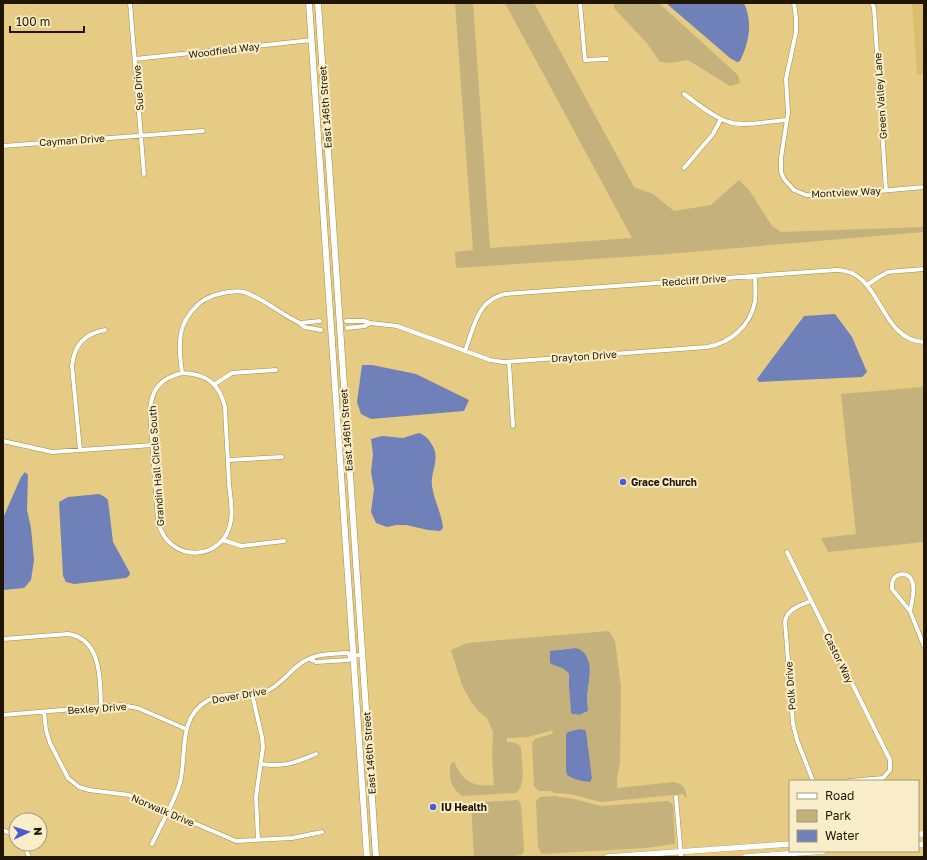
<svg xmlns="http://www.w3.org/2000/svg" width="927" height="860" viewBox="0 0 927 860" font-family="'Golos Text',sans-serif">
  <rect width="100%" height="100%" fill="#e5cb83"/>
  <path fill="#dabe6d" d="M912,3h12v71l-7,1z"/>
  <path fill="#c4b17c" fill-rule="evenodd" d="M455,3h18l17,245 142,-10 -127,-235h29l100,184 19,7 21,17 37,-6 28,-25 10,10 23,36 9,6 143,-5v5l-269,23 -199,13 -1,-16 18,-2z
    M614,3h44l2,1 78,71 2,8 -10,3 -42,-26 -18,3 -10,-1 -14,-20 -32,-34z
    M924,387v155l-96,10 -7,-14 35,-4 -15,-140z
    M609,631l6,10 6,46 -1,76 -3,15v10l57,-6c10,2 12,7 13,17l-4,-5 -82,8 -31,-8 -16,-1 -3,-2h-12l-5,-5 -2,-43 3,-4 17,-5 1,-4 -25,7 -21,1v4l9,1 5,4c0,12 6,38 -5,46l-54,3c-12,-10 -12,-16 -12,-31l4,-4c7,19 19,27 40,24l-2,-27 1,-26 -6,-14 -9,-7 -8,-11 -8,-15 -11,-35 16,-7zM576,648l12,9 2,19 -3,23 1,12 -9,4 -8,-3 -2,-24v-14l-3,-4 -8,-4 -1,-16zM585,730l7,48 -12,3 -13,-6z
    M554,796l20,3 27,7 67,-5 5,4 2,39 -30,4 -103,6 -4,-7 -2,-46 4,-4z
    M518,800l3,4 3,46 -2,5 -20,2h-28l-3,-54z"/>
  <path fill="#7080b9" d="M666,3h78c9,19 5,40 -4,58l-3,1 -7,-4z
    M835,314l17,23 15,35 -5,5 -103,5 -2,-3 47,-63z
    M362,365h10l44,9 53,26 -5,11 -93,8 -10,-5 -4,-12z
    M419,433c7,3 9,5 13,12 9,13 -2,27 0,41 2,15 10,28 11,42l-3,3 -12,-1 -22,-5h-10l-9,2 -11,-4 -5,-11 3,-23 -3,-17 2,-18 -2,-15 11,-3 21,2z
    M25,472l3,3 -1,35 4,18 3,32 -3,20 -7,8 -21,2v-72l18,-41z
    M99,494l6,3 3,3 5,42 17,31 -1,3 -3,2 -52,6 -8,-2 -3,-6 -4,-74 9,-5z
    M576,648c21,7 12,34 11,50 0,5 1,9 1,13l-9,4 -4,-1h-3l-1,-2 -2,-24v-14c-7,-9 -12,-6 -19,-11v-12z
    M580,729l5,1 1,2 6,46 -2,4c-9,-1 -15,-2 -23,-7l-1,-5v-36l2,-2z"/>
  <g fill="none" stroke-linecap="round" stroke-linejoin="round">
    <defs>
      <path id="minor" d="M130,3l14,171
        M580,3l5,57 22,-1
        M794,3l2,15v14l-10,47 2,34 -7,45v14l3,7 10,11 12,5 19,1 99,-9
        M872,3l2,5 12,182
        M135,59l177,-19
        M684,94c13,9 30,24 45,28 14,5 42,-1 58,-2
        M3,146l200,-15
        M684,168l29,-34 8,-15
        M867,285l12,-8 9,-5 36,-3
        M320,321l-20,2 4,4 17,3
        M346,321h18l6,2 27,3 93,34 13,2 204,-15c24,-4 44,-22 48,-46 1,-8 0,-17 0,-25
        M347,328l18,-2 5,-3
        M465,351c9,-24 12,-51 40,-57l331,-24c46,-1 42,70 88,72
        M509,362l4,64
        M182,373c25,1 37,10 43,34 1,26 3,51 4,77 1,11 4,25 2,36 -6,43 -64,44 -73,1l-8,-110c1,-22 11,-33 32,-38z
        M182,373c-1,-10 -3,-21 -2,-31 0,-22 18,-44 39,-48 8,-2 17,-4 25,-2 21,7 36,22 56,31
        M215,384l17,-11 44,-3
        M3,441l49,11 101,-7
        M80,450l-8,-84c2,-21 12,-32 33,-36
        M228,460l54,-3
        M223,540l18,6 43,-5
        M787,552l103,208v10l-7,8 -34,3
        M811,601c-10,4 -25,8 -26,21l8,102 4,16 16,41
        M910,611c2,-11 8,-29 -3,-36 -10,-3 -16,3 -15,14l18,22 14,35
        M3,639l65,-5c34,5 32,46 33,72
        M310,659l6,3 33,-2 1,-4 12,-1
        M252,694l10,43 1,10 -7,50 2,42
        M44,712l2,18 4,13 18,35 11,9 10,3 40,5 107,46 56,-3 30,-6
        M3,715l118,-10 17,3 48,21
        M261,764c24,3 33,-1 55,-10
        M676,797l5,60
        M3,830l13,6
        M24,844l5,13
        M152,844c9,-19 20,-38 27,-58 9,-28 -3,-67 28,-85 18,-11 41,-2 60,-10 11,-5 19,-15 28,-23 16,-15 33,-14 53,-15l2,3"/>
      <path id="secondary" d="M918,834h6
        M918,845l6,-1
        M607,857l183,-13
        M745,857l79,-6"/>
      <path id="primary" d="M309,3l58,854
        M318,3l58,854"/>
    </defs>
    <use href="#minor" stroke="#a48c44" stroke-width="5"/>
    <use href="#secondary" stroke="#a48c44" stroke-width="6"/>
    <use href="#primary" stroke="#a48c44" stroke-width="7"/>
    <use href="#minor" stroke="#fff" stroke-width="4"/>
    <use href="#secondary" stroke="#fff" stroke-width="5.5"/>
    <use href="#primary" stroke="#fff" stroke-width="6"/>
  </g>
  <g fill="#475dd1" stroke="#faeeca" stroke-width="1.5">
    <circle cx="623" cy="482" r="4"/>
    <circle cx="433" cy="807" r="4"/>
  </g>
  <g text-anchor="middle" stroke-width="4" stroke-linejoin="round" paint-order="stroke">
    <g font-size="10" fill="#201600" stroke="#faeeca">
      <text transform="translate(224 50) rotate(-7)" y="4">Woodfield Way</text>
      <text transform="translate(138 88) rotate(-94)" y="4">Sue Drive</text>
      <text transform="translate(880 96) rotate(-94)" y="4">Green Valley Lane</text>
      <text transform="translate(325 107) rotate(-94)" y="4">East 146th Street</text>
      <text transform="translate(72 140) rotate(-4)" y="4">Cayman Drive</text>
      <text transform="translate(846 192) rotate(-3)" y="4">Montview Way</text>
      <text transform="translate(694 280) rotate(-4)" y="4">Redcliff Drive</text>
      <text transform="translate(584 356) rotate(-4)" y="4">Drayton Drive</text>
      <text transform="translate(346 430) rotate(-94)" y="4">East 146th Street</text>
      <text transform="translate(156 466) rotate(-94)" y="4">Grandin Hall Circle South</text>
      <text transform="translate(839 658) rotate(64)" y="4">Castor Way</text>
      <text transform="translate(790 686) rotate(-94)" y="4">Polk Drive</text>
      <text transform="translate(239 695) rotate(-10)" y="4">Dover Drive</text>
      <text transform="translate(97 708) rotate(-4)" y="4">Bexley Drive</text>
      <text transform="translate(369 753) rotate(-94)" y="4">East 146th Street</text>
      <text transform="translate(163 810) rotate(23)" y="4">Norwalk Drive</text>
    </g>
    <g font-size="10" font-weight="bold" fill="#201600" stroke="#faeeca" text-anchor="start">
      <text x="631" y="486">Grace Church</text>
      <text x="441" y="811">IU Health</text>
    </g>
  </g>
  <rect width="927" height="860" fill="none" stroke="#201600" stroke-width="8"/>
  <rect x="789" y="780" width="130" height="72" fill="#faeeca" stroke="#a39879"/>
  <rect x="797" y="793" width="20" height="6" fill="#ffffff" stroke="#a39879"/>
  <text x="825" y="800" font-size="12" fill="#201600">Road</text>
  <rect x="797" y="810" width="20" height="12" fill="#c4b17c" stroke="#a39879"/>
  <text x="825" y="820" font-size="12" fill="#201600">Park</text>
  <rect x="797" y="830" width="20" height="12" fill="#7080b9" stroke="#a39879"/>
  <text x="825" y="840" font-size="12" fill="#201600">Water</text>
  <g transform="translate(28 832) rotate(86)"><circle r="19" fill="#faeeca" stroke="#a39879"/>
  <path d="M0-3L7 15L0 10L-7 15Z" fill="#475dd1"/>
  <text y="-6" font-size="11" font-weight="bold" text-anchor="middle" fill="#201600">N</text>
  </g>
  <path d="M10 26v6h74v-6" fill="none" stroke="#201600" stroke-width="2"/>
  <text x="16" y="26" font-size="12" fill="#201600" stroke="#faeeca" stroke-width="3" paint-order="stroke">100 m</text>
</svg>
